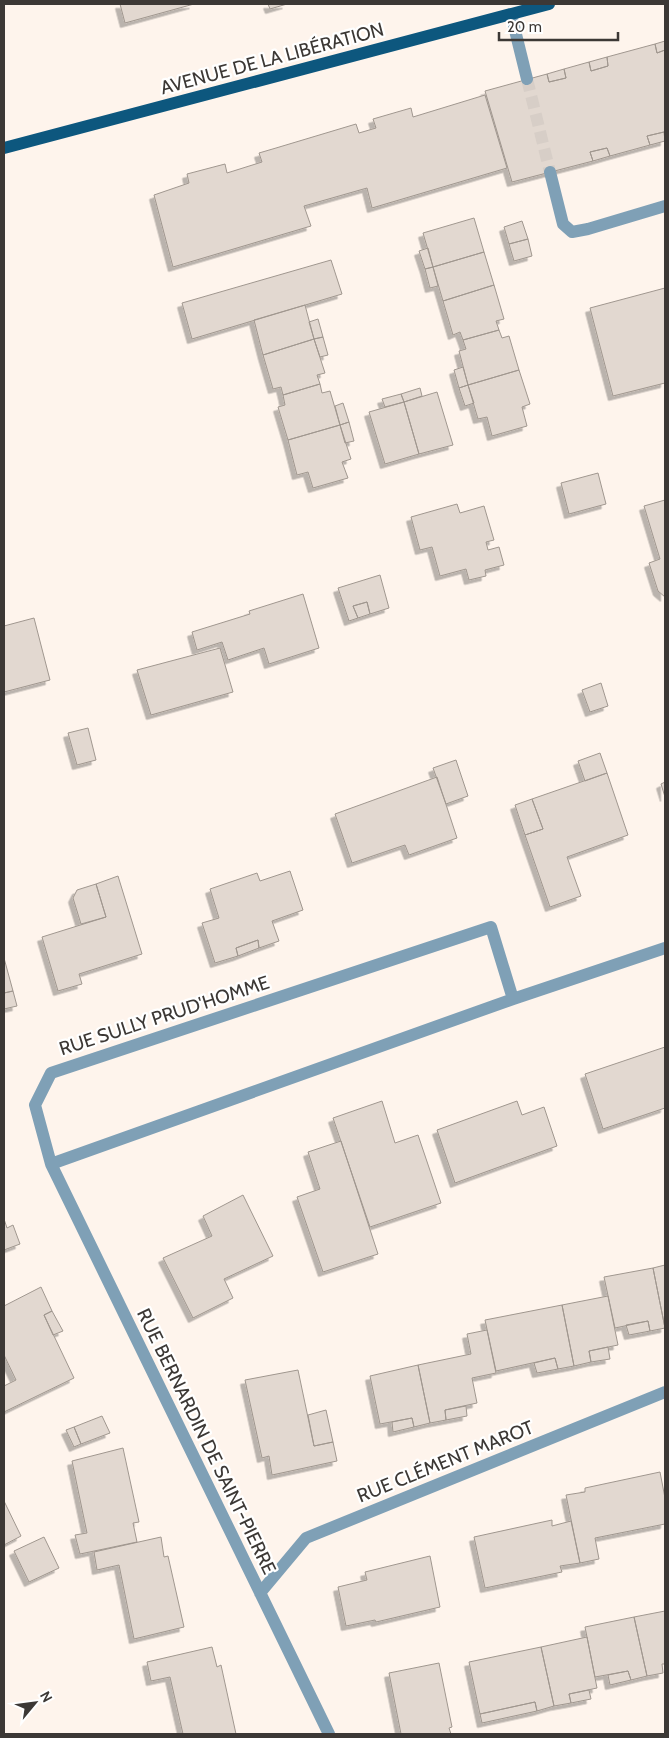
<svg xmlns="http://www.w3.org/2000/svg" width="669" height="1738" viewBox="0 0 669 1738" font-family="Cabin,sans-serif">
  <defs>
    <filter id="shadow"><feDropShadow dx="-4.5" dy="4.5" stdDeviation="0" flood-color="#0004"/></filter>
  </defs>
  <rect width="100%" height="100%" fill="#fef4ec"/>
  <path fill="#e2d8d0" stroke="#a0978f" filter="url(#shadow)" d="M120,4h74l-69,19z
    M268,4h19l-17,5z
    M665,41v9l-8,3 -2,-9z
    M655,44l2,9 8,-3v85l-1,-3 -17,4 3,9 -40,11 -3,-8 -17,4 3,9 -81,21 -27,-91 62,-17 2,8 17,-4 -2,-9 25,-7 2,9 17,-5 -1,-9z
    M607,57l1,9 -17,5 -2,-9z
    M564,69l2,9 -17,4 -2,-8z
    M485,95l22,73 -135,40 -5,-20 -63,18 7,20 -138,41 -19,-72 35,-12 -2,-9 38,-10 2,9 35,-11 -3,-9 17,-5 80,-24 3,9 17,-5 -3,-9 38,-11 2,9z
    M664,132l1,9 -15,4 -3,-9z
    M607,148l3,8 -17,5 -3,-9z
    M474,218l10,34 -51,15 -10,-34z
    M522,221l6,18 -19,5 -5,-17z
    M528,239l4,17 -18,5 -5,-17z
    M428,248l5,19 -8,2 -6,-18z
    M484,252l10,33 -51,16 -10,-34z
    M331,260l11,34 -150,45 -10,-36z
    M433,267l5,19 -8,2 -5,-19z
    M494,285l10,34 -8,2 3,9 -36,10 -3,-8 -7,3 -10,-34z
    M665,288v95l-52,13 -23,-88z
    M305,305l9,34 -51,16 -9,-35z
    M318,319l5,18 -9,2 -5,-17z
    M499,330l3,8 7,-2 10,34 -51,15 -9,-34 7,-2 -3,-9z
    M323,337l5,18 -8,2 -6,-18z
    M314,339l11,34 -8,2 3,9 -37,11 -2,-8 -8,2 -10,-34z
    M463,367l5,18 -9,3 -5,-18z
    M519,370l11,34 -8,3 5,19 -35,10 -5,-19 -9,2 -10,-34z
    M320,384l2,9 8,-2 10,34 -52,15 -10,-33 7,-2 -2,-10z
    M468,385l6,18 -9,3 -6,-18z
    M420,388l2,8 -18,6 -3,-8z
    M437,392l16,53 -34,9 -15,-52z
    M401,394l3,8 -19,5 -3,-8z
    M404,402l15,52 -34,10 -16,-52z
    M343,403l6,19 -9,3 -5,-19z
    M349,422l5,19 -9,2 -5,-18z
    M340,425l11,34 -9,3 6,16 -35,10 -5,-16 -11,3 -9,-35z
    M598,473l8,31 -37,10 -8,-31z
    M665,500v97l-7,-6 -9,-28 11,-4 -16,-53z
    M457,504l3,9 24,-7 10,34 -8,2 2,8 11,-3 5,18 -19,5 1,6 -17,4 -3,-11 -26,7 -8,-29 -12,3 -9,-33z
    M380,575l9,33 -19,6 -3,-12 -14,4 5,12 -9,3 -11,-33z
    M303,594l16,54 -50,16 -5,-16 -36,12 -6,-18 -25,8 -5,-18 58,-18 -1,-3z
    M367,602l3,12 -12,4 -5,-12z
    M34,618l16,62 -46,12v-66z
    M220,648l13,44 -82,23 -14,-45z
    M601,683l7,23 -18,6 -8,-22z
    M88,728l8,32 -19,5 -9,-32z
    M600,753l7,20 -22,8 -7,-20z
    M456,760l12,36 -22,8 -13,-36z
    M607,773l21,62 -61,22 14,39 -31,11 -25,-72 18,-6 -11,-30z
    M437,777l20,61 -48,17 -4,-10 -53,18 -17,-49z
    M665,782v15l-4,-13z
    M532,799l11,30 -18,6 -10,-30z
    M290,871l13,39 -31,11 7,20 -20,7 -1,-8 -22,8 2,8 -23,7 -13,-40 17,-5 -9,-29 47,-16 3,8z
    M118,876l24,78 -63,20 3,10 -24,7 -16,-54 64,-20 -10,-33z
    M96,884l10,33 -25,7 -8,-26 4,-8z
    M258,940l1,8 -21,8 -2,-8z
    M4,958l9,33 -9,2z
    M13,991l4,15 -13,3v-16z
    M665,1047v61l-62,21 -18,-55z
    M382,1101l13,42 23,-8 23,68 -71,24 -37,-109z
    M517,1101l5,14 22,-8 13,39 -102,37 -18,-53z
    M341,1141l37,113 -55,18 -26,-75 23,-8 -12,-37z
    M243,1195l30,61 -49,23 9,19 -40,20 -30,-60 49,-22 -9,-20z
    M4,1219l3,9 6,-3 7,19 -16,6z
    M665,1265v63l-12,-60z
    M653,1268l12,60 -15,3 -2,-10 -33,7 -11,-51z
    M41,1287l11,24 -8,4 30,63 -70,34v-26l12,-6 -12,-25v-49z
    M608,1296l10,49 -29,6 2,11 -17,4 -12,-61z
    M562,1305l12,61 -16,3 -3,-11 -59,13 -11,-51z
    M52,1311l11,20 -10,4 -9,-20z
    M648,1321l2,10 -21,4 -3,-10z
    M487,1330l9,43 -24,5 5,25 -32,7 1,10 -16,3 -12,-58 53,-11 -4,-20z
    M608,1347l2,12 -19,3 -2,-11z
    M555,1358l3,11 -21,4 -3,-10z
    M418,1365l12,58 -16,4 -2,-9 -32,6 -10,-48z
    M298,1370l16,76 19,-4 4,19 -65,14 -3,-19 -7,2 -17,-78z
    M466,1406l1,10 -21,4 -1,-10z
    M326,1410l7,32 -19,4 -6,-31z
    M102,1416l8,17 -29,11 -7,-17z
    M412,1418l2,9 -21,5 -1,-10z
    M74,1427l7,17 -7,3 -8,-17z
    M123,1448l16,74 -6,1 4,19 -57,12 -5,-19 12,-2 -15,-72z
    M660,1472l5,26v26l-70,14 4,21 -19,4 -14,-68 19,-3v-4z
    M4,1501l17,35 -17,9z
    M552,1520v6l19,-5 9,42 -20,3 2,6 -77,16 -11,-51z
    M44,1537l15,31 -30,14 -15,-31z
    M161,1537l3,20 4,-1 16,71 -50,12 -15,-74 -22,5 -3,-18z
    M430,1556l10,51 -64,15 -1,-2 -29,6 -8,-39 29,-7 -2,-8z
    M665,1611v53h-3l1,9 -16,3 -13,-59z
    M634,1617l13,59 -16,4 -3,-9 -33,6 -10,-50z
    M587,1637l10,51 -28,6 2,9 -17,3 -13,-59z
    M212,1647l5,20 4,-2 15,69h-53l-13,-57 -19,4 -4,-19z
    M541,1647l13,59 -17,5 -2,-9 -55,12 -11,-52z
    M439,1663l13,64 -3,1 2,6h-50l-12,-61z
    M628,1671l3,9 -21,5 -2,-10z
    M589,1690l2,9 -20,4 -2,-9z
    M535,1702l2,9 -55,12 -2,-9z"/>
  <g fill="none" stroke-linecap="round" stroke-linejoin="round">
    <path stroke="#d7cec7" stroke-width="12" stroke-dasharray="12 6" stroke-linecap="butt" d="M527,79l23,93"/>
    <path stroke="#7fa0b6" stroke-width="12" d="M511,14l16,65
      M550,172l13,52 9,8 16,-3 77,-23
      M513,999l-22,-72 -440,146 -16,32 16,59 462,-165 152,-51
      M51,1164l278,570
      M260,1593l46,-55 359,-146"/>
    <path stroke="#0d577e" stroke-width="12" d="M4,148l545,-144"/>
  </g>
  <g text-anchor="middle" stroke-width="4.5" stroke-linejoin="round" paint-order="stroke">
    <g font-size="19" fill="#3c3835" stroke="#fff">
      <text transform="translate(272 58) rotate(-15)" y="7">AVENUE DE LA LIBÉRATION</text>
      <text transform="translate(164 1015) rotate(-18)" y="7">RUE SULLY PRUD'HOMME</text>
      <text transform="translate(207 1441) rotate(64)" y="7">RUE BERNARDIN DE SAINT-PIERRE</text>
      <text transform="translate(445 1461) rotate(-22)" y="7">RUE CLÉMENT MAROT</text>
    </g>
  </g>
  <rect width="669" height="1738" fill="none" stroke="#3c3835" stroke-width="10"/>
  <g transform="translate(35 1703) rotate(61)" stroke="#ffffff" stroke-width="4" paint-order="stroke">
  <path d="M0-4L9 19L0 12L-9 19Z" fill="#3c3835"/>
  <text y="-8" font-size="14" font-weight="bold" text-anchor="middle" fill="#3c3835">N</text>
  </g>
  <path d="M499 32v8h119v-8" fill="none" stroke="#3c3835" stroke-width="2.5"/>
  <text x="507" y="32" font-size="15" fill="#3c3835" stroke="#ffffff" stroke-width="4" paint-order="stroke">20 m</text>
</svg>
